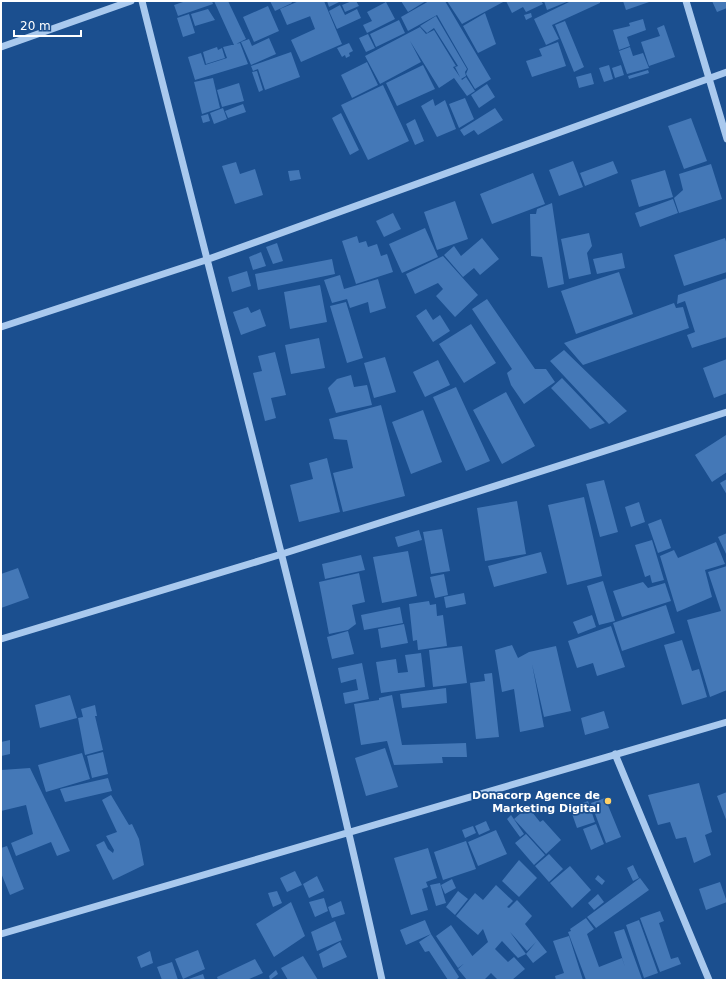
<svg xmlns="http://www.w3.org/2000/svg" width="728" height="981" viewBox="0 0 728 981" font-family="'DejaVu Sans',sans-serif">
  <rect width="100%" height="100%" fill="#1b4f8f"/>
  <path fill="#4478b7" d="M186,1h26l1,3 -35,12 -4,-11z
    M214,1h14l18,38 -12,6z
    M270,1h21l1,2 -17,8z
    M299,1h25l18,43 -41,18 -10,-22 24,-11 -5,-13 11,-4 -34,13 -7,-16z
    M327,1h14l-12,6z
    M352,1h4l3,5 -14,6 -3,-7z
    M401,1h25l-18,11z
    M429,1h16l46,78 -16,10 -9,-15 2,-5 -31,-54 -29,16 -7,-14z
    M447,1h58l-43,23z
    M506,1h35l2,3 -17,8 -3,-5 -11,6z
    M544,1h25l-22,9z
    M571,1h29v2l-48,22 7,14 -13,6 -12,-26z
    M623,1h29l-26,9z
    M712,1h15v7l-10,4z
    M386,2l9,17 -28,14 -4,-8 9,-4 -5,-9z
    M340,5l5,10 12,-6 4,9 -24,11 -8,-18z
    M268,6l11,25 -25,11 -11,-25z
    M208,9l7,11 -20,6 -4,-12z
    M485,13l11,31 -18,9 -15,-27z
    M531,13l1,4 -6,3 -2,-5z
    M189,14l6,19 -12,4 -6,-19z
    M436,16l31,53 -2,3 1,4 -5,3 -6,-12 3,-1 -24,-38 -7,5 -7,-7z
    M643,19l3,11 -19,7 3,9 -11,4 -6,-20 17,-4 -1,-3z
    M399,20l6,13 -29,14 -6,-13z
    M565,21l19,46 -10,5 -19,-47z
    M664,25l11,32 -26,9 -8,-24 19,-6 -3,-8z
    M420,27l6,7 8,-4 22,36 -3,1 9,13 4,-3 9,14 -8,5 -13,-18 -15,10 -29,-47 11,21 -41,22 -15,-28z
    M368,34l7,14 -9,4 -7,-14z
    M269,38l7,16 -25,11 -10,-23 8,-3 3,7z
    M558,42l8,24 -34,11 -6,-16 16,-5 -3,-7z
    M240,43l8,21 -53,16 -7,-23 13,-4 4,12 22,-7 -4,-11z
    M349,43l4,8 -4,2 1,3 -4,2 -1,-3 -3,2 -5,-9z
    M217,47l1,3 4,-2 3,10 -19,6 -3,-12z
    M630,47l3,9 10,-3 6,15 -22,6 -8,-23z
    M291,52l9,25 -35,13 -7,-21 -5,2 -2,-5z
    M367,62l11,23 -26,13 -11,-23z
    M423,65l12,24 -38,17 -11,-23z
    M609,65l4,14 -9,3 -5,-14z
    M621,65l3,10 -9,3 -3,-10z
    M648,70l1,3 -20,6 -1,-3z
    M257,71l6,19 -4,2 -7,-20z
    M591,73l3,11 -15,4 -3,-11z
    M213,78l7,30 -18,6 -8,-32z
    M239,83l5,18 -22,6 -5,-17z
    M487,84l8,13 -16,11 -8,-13z
    M383,85l26,56 -41,19 -27,-55z
    M465,98l9,21 -15,9 -10,-24z
    M433,99l2,7 10,-6 11,29 -19,8 -16,-31z
    M243,104l3,8 -18,6 -3,-7z
    M223,108l4,11 -13,5 -4,-11z
    M495,108l8,12 -25,15 -4,-5 -10,6 -4,-6z
    M341,113l18,37 -9,5 -18,-37z
    M208,114l2,7 -7,2 -2,-7z
    M691,118l16,43 -23,8 -16,-43z
    M415,119l9,22 -9,4 -9,-21z
    M573,161l10,26 -24,9 -10,-26z
    M613,161l5,12 -33,13 -5,-13z
    M236,162l4,12 15,-5 8,26 -28,9 -13,-38z
    M711,164l11,35 -43,14 -5,-15 9,-8 -4,-16z
    M299,170l2,9 -11,2 -2,-10z
    M665,170l8,27 -34,10 -8,-27z
    M533,173l12,31 -53,20 -12,-30z
    M673,199l5,14 -38,14 -5,-14z
    M455,201l13,38 -31,11 -13,-38z
    M552,203l12,81 -16,4 -6,-31 -11,-1 -1,-42h6l1,-5z
    M393,213l8,16 -17,8 -8,-16z
    M425,228l13,29 -36,16 -13,-29z
    M589,233l3,13 -5,7 4,21 -22,5 -8,-40z
    M357,236l2,7 7,-2 2,6 9,-3 4,12 6,-2 6,18 -37,12 -14,-43z
    M482,238l17,21 -19,16 -6,-7 -11,9 -19,-22 10,-9 7,10z
    M725,238l2,7v27l-43,14 -10,-31z
    M277,243l6,18 -10,3 -7,-17z
    M261,252l5,14 -13,4 -4,-13z
    M622,253l3,15 -28,6 -4,-15z
    M443,256l35,39 -23,22 -19,-21 7,-7 -5,-6 -23,11 -9,-20z
    M332,259l3,15 -77,16 -3,-16z
    M247,271l4,15 -19,6 -4,-15z
    M619,272l14,42 -57,20 -15,-43z
    M340,275l4,14 34,-10 8,29 -16,5 -2,-11 -18,6 -3,-9 -15,4 -8,-23z
    M727,278v59l-35,11 -5,-13 8,-3 -10,-31 -8,3 1,-9z
    M320,285l7,37 -37,7 -6,-37z
    M487,299l48,70h11l9,13 -31,22 -13,-19 -4,-12 5,-4 -40,-60z
    M346,302l17,56 -16,5 -17,-57z
    M674,303l2,5 7,-1 6,21 -106,37 -19,-22z
    M248,307l3,6 9,-4 6,17 -25,9 -8,-23z
    M426,309l7,11 7,-5 10,16 -17,11 -17,-26z
    M471,324l25,39 -32,20 -25,-39z
    M319,338l6,30 -34,6 -6,-29z
    M564,350l63,61 -18,13 -59,-63z
    M275,352l11,43 -15,3 5,20 -11,3 -12,-48 9,-2 -4,-15z
    M385,357l11,35 -22,6 -10,-35z
    M727,359v34l-13,5 -11,-30z
    M438,360l12,25 -25,12 -12,-25z
    M351,375l3,12 13,-2 5,20 -36,8 -8,-25 9,-9z
    M562,378l43,45 -15,6 -39,-41z
    M456,387l34,74 -24,10 -33,-74z
    M506,392l29,54 -33,18 -29,-54z
    M381,405l24,91 -62,16 -10,-39 20,-5 -6,-28 -13,-1 -5,-20z
    M423,410l19,52 -31,12 -19,-52z
    M726,435l1,37 -15,10 -17,-27z
    M327,458l13,54 -41,10 -9,-37 23,-6 -4,-16z
    M727,479v16l-7,-12z
    M604,480l14,52 -18,5 -14,-53z
    M584,497l18,79 -35,9 -19,-80z
    M517,501l9,53 -41,7 -8,-53z
    M639,502l6,20 -14,5 -6,-20z
    M661,519l10,29 -13,5 -10,-29z
    M442,529l8,42 -19,3 -8,-42z
    M419,530l3,10 -24,7 -3,-10z
    M727,533v23l-9,-19z
    M652,540l12,40 -12,3 -2,-8 -5,2 -10,-32z
    M716,542l9,22 -20,6 7,27 -35,15 -17,-56 14,-6 4,8z
    M408,551l9,45 -35,7 -9,-46z
    M541,552l6,21 -53,14 -6,-21z
    M361,555l4,15 -40,9 -3,-15z
    M727,566v124l-17,7 -23,-77 34,-9 -13,-39z
    M18,568l11,30 -28,10v-34z
    M359,573l6,29 -13,3 4,19 -8,6 -19,4 -10,-52z
    M444,574l4,21 -13,3 -5,-21z
    M603,581l12,40 -16,4 -12,-39z
    M643,582l5,6 17,-5 6,18 -49,16 -9,-26z
    M464,593l2,11 -20,4 -2,-11z
    M429,601l1,4 6,-1 1,12 6,-1 4,31 -29,4 -1,-10 -4,1 -4,-37z
    M666,605l9,28 -53,18 -9,-28z
    M400,607l3,16 -39,7 -3,-15z
    M592,615l4,12 -18,7 -5,-12z
    M404,624l4,19 -27,5 -3,-19z
    M611,626l14,41 -28,9 -4,-13 -16,5 -9,-27z
    M348,631l6,23 -22,5 -5,-22z
    M682,640l10,31 7,-2 8,28 -25,8 -18,-60z
    M512,645l6,13 11,-6 27,-6 15,65 -27,6 -12,-53 12,63 -24,5 -6,-43 -12,3 -7,-42z
    M462,646l5,37 -34,4 -4,-37z
    M421,653l4,34 -44,6 -5,-31 20,-3 2,14 10,-1 -3,-17z
    M362,663l7,36 -24,5 -2,-11 15,-3 -2,-11 -15,4 -3,-15z
    M492,673l7,64 -23,2 -6,-56 15,-2 -1,-7z
    M446,688l1,15 -45,5 -2,-14z
    M70,695l7,23 -37,10 -5,-23z
    M392,695l10,50 64,-2 1,14h-25l1,6 -49,2 -7,-24 -26,4 -7,-41 25,-4v-2z
    M95,705l2,11h-2l8,34 -18,5 -7,-37 5,-1 -2,-8z
    M604,711l5,17 -24,7 -4,-17z
    M10,740v14l-9,2v-14z
    M385,748l13,39 -32,9 -11,-38z
    M103,752l5,22 -16,4 -5,-22z
    M82,753l8,26 -44,13 -8,-27z
    M30,768l40,83 -13,5 -6,-14 -35,14 -5,-13 22,-9 -7,-29 -25,6v-41z
    M108,778l4,13 -47,11 -5,-13z
    M699,783l13,49 -7,3 6,20 -17,8 -8,-26 -10,2 -6,-17 -12,3 -10,-30z
    M727,792v30l-10,-26z
    M111,795l18,30 3,-1 7,15 5,26 -31,15 -17,-35 8,-4 4,8 5,4 1,-3 -8,-14 11,-4 -15,-32z
    M605,798l16,39 -15,6 -15,-40z
    M588,801l7,21 -18,6 -7,-20z
    M528,807l12,15 3,-2 18,20 -15,14 -32,-35z
    M511,815l13,19 -4,3 -13,-18z
    M486,821l4,9 -11,5 -4,-9z
    M596,824l8,20 -13,6 -8,-21z
    M473,826l3,7 -11,5 -3,-8z
    M496,830l11,24 -29,12 -10,-24z
    M526,834l19,21 -11,10 -19,-22z
    M466,841l10,28 -33,11 -9,-28z
    M7,846l17,43 -14,6 -9,-22v-25z
    M428,848l9,30 -11,4 2,5 -6,2 6,21 -17,5 -17,-57z
    M549,854l14,15 -14,13 -14,-16z
    M519,860l18,18 -18,19 -17,-16z
    M633,865l6,13 -6,3 -6,-13z
    M570,866l21,24 -19,18 -22,-25z
    M295,871l7,14 -15,7 -7,-14z
    M598,875l7,6 -3,4 -7,-6z
    M317,876l7,15 -15,7 -6,-14z
    M640,878l9,12 -53,38 -9,-11z
    M452,879l4,9 -11,6 -4,-9z
    M720,882l7,20 -21,8 -7,-21z
    M440,883l6,20 -10,3 -6,-21z
    M496,885l17,16 -6,6 2,1 8,-8 15,16 -7,8 22,28 -14,11 -7,-9 10,-12 -9,9 -17,-19 16,22 -8,4 -16,-17 -7,8 13,13 6,-5 11,12 -13,11h-14l-7,-7 -7,7h-17l-9,-11 30,-27 -5,-13 -5,6 -22,-19 19,-23 8,7z
    M277,891l5,12 -9,4 -5,-14z
    M458,891l10,8 -13,16 -9,-8z
    M598,894l6,8 -10,8 -6,-7z
    M324,898l4,13 -13,6 -6,-15z
    M341,901l4,13 -13,4 -4,-11z
    M291,902l14,34 -31,21 -18,-33z
    M660,911l4,10 -5,2 12,36 7,-2 3,7 -21,8 -20,-54z
    M586,918l8,11 -7,5 12,33 23,-9 3,9 -11,-35 10,-3 18,50 -56,1 -18,-48 3,-1 -1,-2z
    M425,920l6,14 28,43 -3,3h-8l-19,-29 -4,1 -6,-10 12,-8 -25,11 -6,-15z
    M639,920l19,53 -14,5 -18,-53z
    M335,921l7,19 -25,11 -6,-19z
    M451,925l22,32 -15,11 -22,-32z
    M569,936l14,44h-27l-1,-4 9,-3 -11,-32z
    M340,942l7,15 -24,11 -4,-14z
    M198,950l7,19 -22,10 -8,-20z
    M150,951l3,12 -12,5 -4,-11z
    M303,956l15,24h-30l-7,-12z
    M255,959l8,14 -16,7h-29l-1,-3z
    M172,962l6,18h-16l-5,-13z
    M276,970l2,4 -8,6 -1,-4z
    M203,974l2,6h-19z"/>
  <g fill="none" stroke-linecap="round" stroke-linejoin="round">
    <path stroke="#a9c9ee" stroke-width="7" d="M142,1c81,326 168,651 240,979
      M686,1l41,138
      M1,47l130,-46
      M1,327l205,-67 521,-188
      M1,639l281,-85 445,-142
      M615,754l94,226
      M1,934l726,-212"/>
  </g>
  <circle fill="#ffd166" stroke="#1b4f8f" stroke-width="1.5" cx="608" cy="801" r="4"/>
  <g text-anchor="middle" stroke-width="3.5" stroke-linejoin="round" paint-order="stroke">
    <g font-size="11" font-weight="bold" fill="#fff" stroke="#1b4f8f" text-anchor="end">
      <text x="600" y="799">Donacorp Agence de<tspan x="600" dy="13">Marketing Digital</tspan></text>
    </g>
  </g>
  <rect width="728" height="981" fill="none" stroke="#ffffff" stroke-width="4"/>
  <path d="M14 30v6h67v-6" fill="none" stroke="#ffffff" stroke-width="2"/>
  <text x="20" y="30" font-size="12" fill="#ffffff" stroke="#1b4f8f" stroke-width="3" paint-order="stroke">20 m</text>
</svg>
